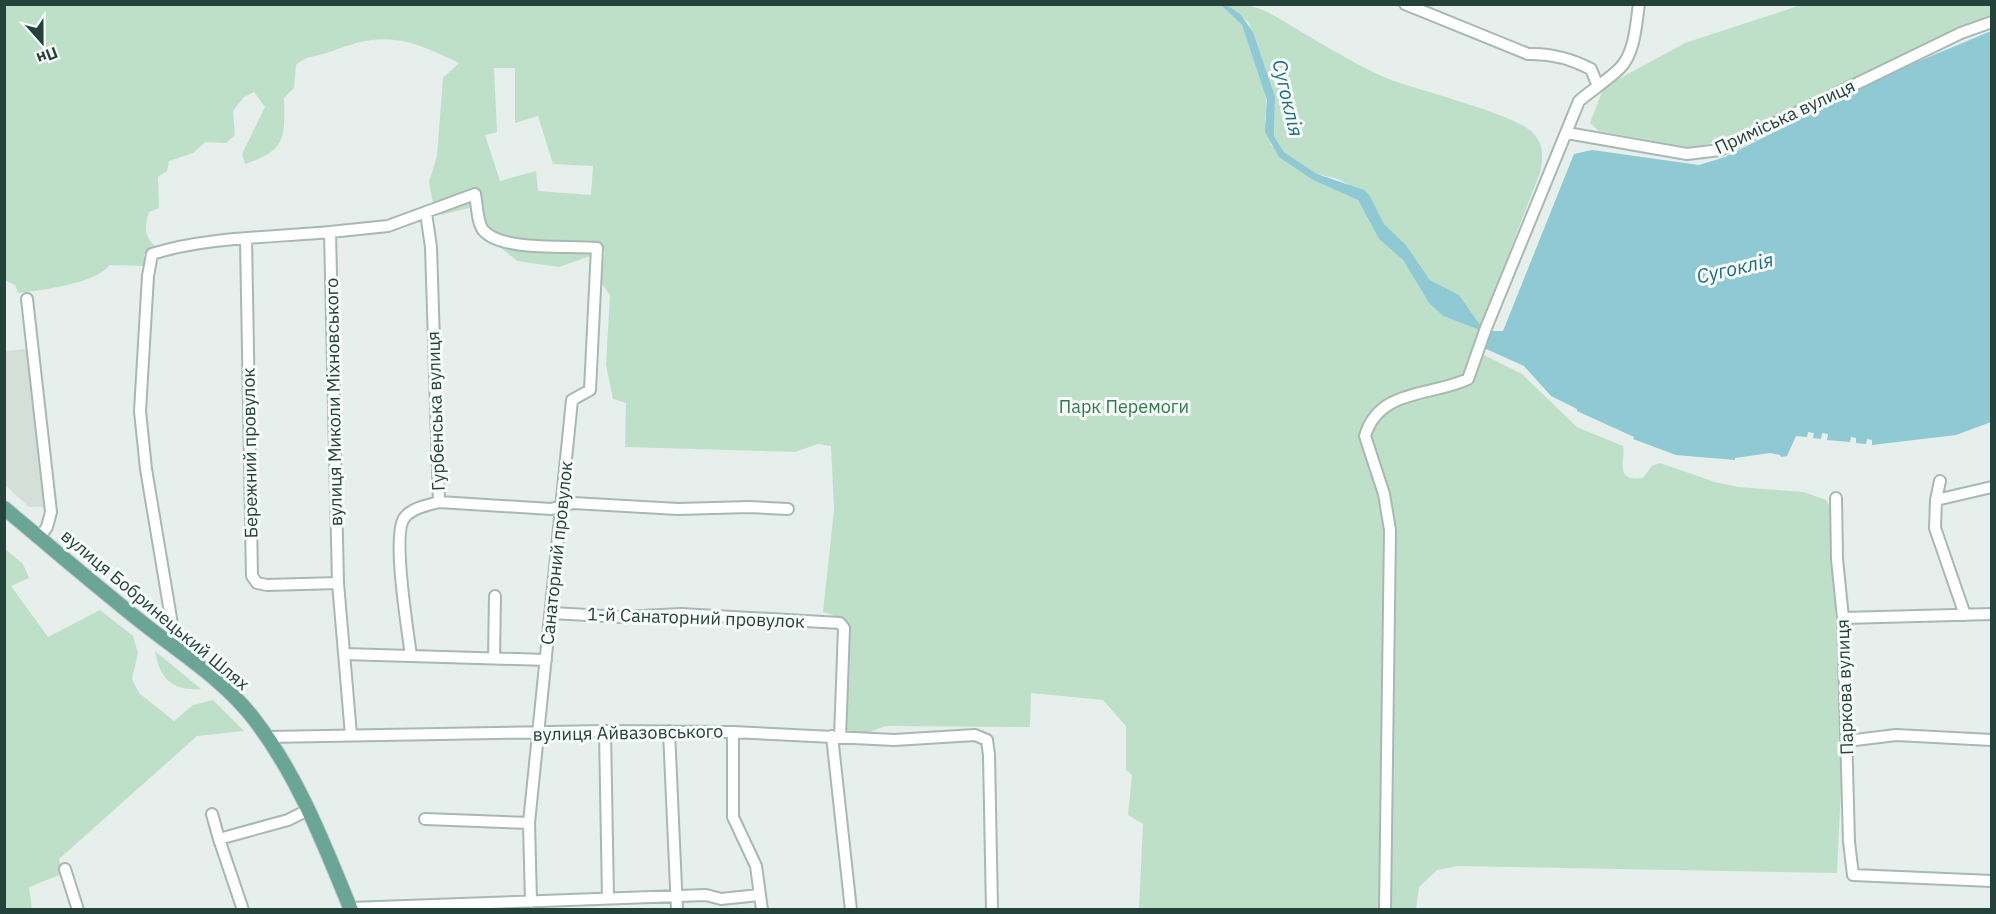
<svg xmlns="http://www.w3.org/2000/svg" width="1996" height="914" viewBox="0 0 1996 914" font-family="'IBM Plex Sans',sans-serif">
  <rect width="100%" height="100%" fill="#e6efeb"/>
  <path fill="#d4dfda" d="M27,349l17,158h-15l-24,-22v-134z"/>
  <path fill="#bfe0c8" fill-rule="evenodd" d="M4,5h1217l21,20 23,64 2,21 -2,10 6,25 42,35 45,20 21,39 24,21 26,43 14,13 34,13 5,25 40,20 55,53 46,19c3,15 -10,36 20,32l9,-12 8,-3 55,19 23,5 66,5 22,8 5,8 11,259 -5,106 -379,-7 -21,4 -18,17 -3,22h-277l4,-85 -15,-9 4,-40 -6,-5v-44l-23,-26 -72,-7 -1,34 -144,-1 -22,8 -18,-4v-111l-23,-7 11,-102 -3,-64 -13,-2 -23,8 -170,-5 1,-44 -13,-4 -7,-34 4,-70 -11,-15 6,-29 -46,16 -42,-6 -24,-20 -13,-36 -39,10 -8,-12 -4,-21 8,-26 6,-78 16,-15c-51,-25 -76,-33 -129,-11 -14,5 -23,3 -34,13l-2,23 -10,10c1,41 2,52 -39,66l-3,-10 23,-47 -11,-15 -10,5 -11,14 2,24 -9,8 -21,-1 -12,11 -24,8 -2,10 -9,6 1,31 -10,4c-5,17 -5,25 9,37l-14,5v12l-34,-1c-15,19 -68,25 -92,28l-3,-8 -11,-5zM494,68h21v55l23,-7 15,48 40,2 -2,29 -53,-4 -2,-20 -36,10 -15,-46 12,-3z
    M1227,5h22l19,7c37,21 83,51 121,67 31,12 123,34 143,53 12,12 11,23 9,38l-60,156 -22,-31 -29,-15 -24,-35 -22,-21 -14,-28 -32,-17 -21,-5 -33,-22 -10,-16 1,-40 -22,-64 -5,-10z
    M1801,5h190v13l-59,22 -199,97 -39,11 -95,-17 -9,-8 14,-36 81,-44z
    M4,548l19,16 6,14 -18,8 37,51 52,-27 33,26 5,17 -6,26 7,14 35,28 19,-16 20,-5 31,31 -47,5 -138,123 3,15 -33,13 3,22h-27z
    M155,651l46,38c-28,2 -41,-9 -46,-38z"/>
  <path fill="#8ec9d4" d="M1221,5h6l14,10 12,17 22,64 -1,40 10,16 33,22 47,16 6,6 14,28 22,21 24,35 29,15 22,31 -3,7 -1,-4 -34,-13 -14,-13 -26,-43 -24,-21 -21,-39 -45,-20 -34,-23 -14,-25 2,-32 -25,-75z
    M1991,31v391l-35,13 -84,10v-5l-5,-1 -1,5 -10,-1v-5l-5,-1 -1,5 -23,-2 1,-6 -6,-1 -1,6 -8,-1 1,-5 -6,-1 -1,5 -11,-1 -9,20 -6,1 -1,-2 -10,-2 -35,5v2l-59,-5 -43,-16 1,-2 -57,-26v-2l-26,-13 -27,-30 -40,-18 7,-17h12l71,-177 18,-4 107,15 26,-8 168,-85z"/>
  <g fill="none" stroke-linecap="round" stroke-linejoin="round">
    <defs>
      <path id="minor" d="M1405,4l123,50c23,-1 42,4 63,15l6,15
        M1567,133l120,21 33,-4 241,-117 31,-11
        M330,232l58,-6 87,-32c2,10 2,28 8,36 18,22 87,15 114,18l-7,142 -18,10 -43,423 2,79
        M246,239l6,337 5,7 10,2 71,-2
        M27,299l24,213 -4,15 -7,10
        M1940,481l-4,19 -1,28 30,87
        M1836,498l1,61 6,59 6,224 4,33 139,6
        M1936,500l56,-13
        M439,502l112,7 22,-6 105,6 71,-2 39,2
        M552,613l70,4 59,-3 159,9 4,5 -4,109
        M1843,618l149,-4
        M176,648l-30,-179 -6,-58 8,-135 4,-22c52,-17 123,-17 178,-22l8,351 13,152
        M344,654l202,6
        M411,656c-3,-24 -20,-124 -6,-139 7,-9 23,-12 34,-15l-8,-255 -5,-34
        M494,658l1,-62
        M605,731l3,167
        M669,731l8,179
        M733,732v85l23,49 6,44
        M832,736l19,174
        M268,737l337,-6 128,1 161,8 81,-5 12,5 2,15 3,155
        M1847,741l49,-6 96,5
        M212,814l7,25
        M425,819l104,4
        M65,869l13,41
        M350,908l356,-13 15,4 38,-4
        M243,910l-24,-71 69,-19 20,-10
        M1385,910l5,-380 -6,-36 -19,-58c14,-48 68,-40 103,-57l18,-51 93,-227c14,-12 29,-21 41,-33 15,-15 16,-44 19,-64"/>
      <path id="major" d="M4,508c47,39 93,79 140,116 38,30 81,57 110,95 44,57 70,125 97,191"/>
    </defs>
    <use href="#minor" stroke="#a8b8b2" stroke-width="14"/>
    <use href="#major" stroke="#c2cac8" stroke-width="16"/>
    <use href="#minor" stroke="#fff" stroke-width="10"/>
    <use href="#major" stroke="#6aa596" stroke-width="14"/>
  </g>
  <g text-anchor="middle" stroke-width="6" stroke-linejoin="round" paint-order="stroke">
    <g font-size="18" fill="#24423a" stroke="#f7fbf9">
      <text transform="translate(1785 117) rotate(-25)" y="6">Приміська вулиця</text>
      <text transform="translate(334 402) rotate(-91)" y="6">вулиця Миколи Міхновського</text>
      <text transform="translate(436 411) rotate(-92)" y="6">Гурбенська вулиця</text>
      <text transform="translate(250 453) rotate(-91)" y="6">Бережний провулок</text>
      <text transform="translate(557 553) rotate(-84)" y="6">Санаторний провулок</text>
      <text transform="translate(155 610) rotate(40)" y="6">вулиця Бобринецький Шлях</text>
      <text transform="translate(696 618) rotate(2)" y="6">1-й Санаторний провулок</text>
      <text transform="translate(1845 687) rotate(-92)" y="6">Паркова вулиця</text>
      <text transform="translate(628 733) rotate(-1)" y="6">вулиця Айвазовського</text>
    </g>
    <g font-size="18" fill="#2d7a4b" stroke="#f7fbf9">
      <text x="1124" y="413">Парк Перемоги</text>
    </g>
    <g font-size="20" font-style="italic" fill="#1c6f80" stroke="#f7fbf9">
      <text transform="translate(1288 98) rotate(77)" y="7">Сугоклія</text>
      <text transform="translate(1735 268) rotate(-13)" y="7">Сугоклія</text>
    </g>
  </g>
  <rect width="1996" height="914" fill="none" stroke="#24423a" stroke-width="12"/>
  <g transform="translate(42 42) rotate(159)" stroke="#f7fbf9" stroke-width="4.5" paint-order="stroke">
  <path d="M0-4.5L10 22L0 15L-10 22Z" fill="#24423a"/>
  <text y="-9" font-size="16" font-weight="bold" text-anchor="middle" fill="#24423a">Пн</text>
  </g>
</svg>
